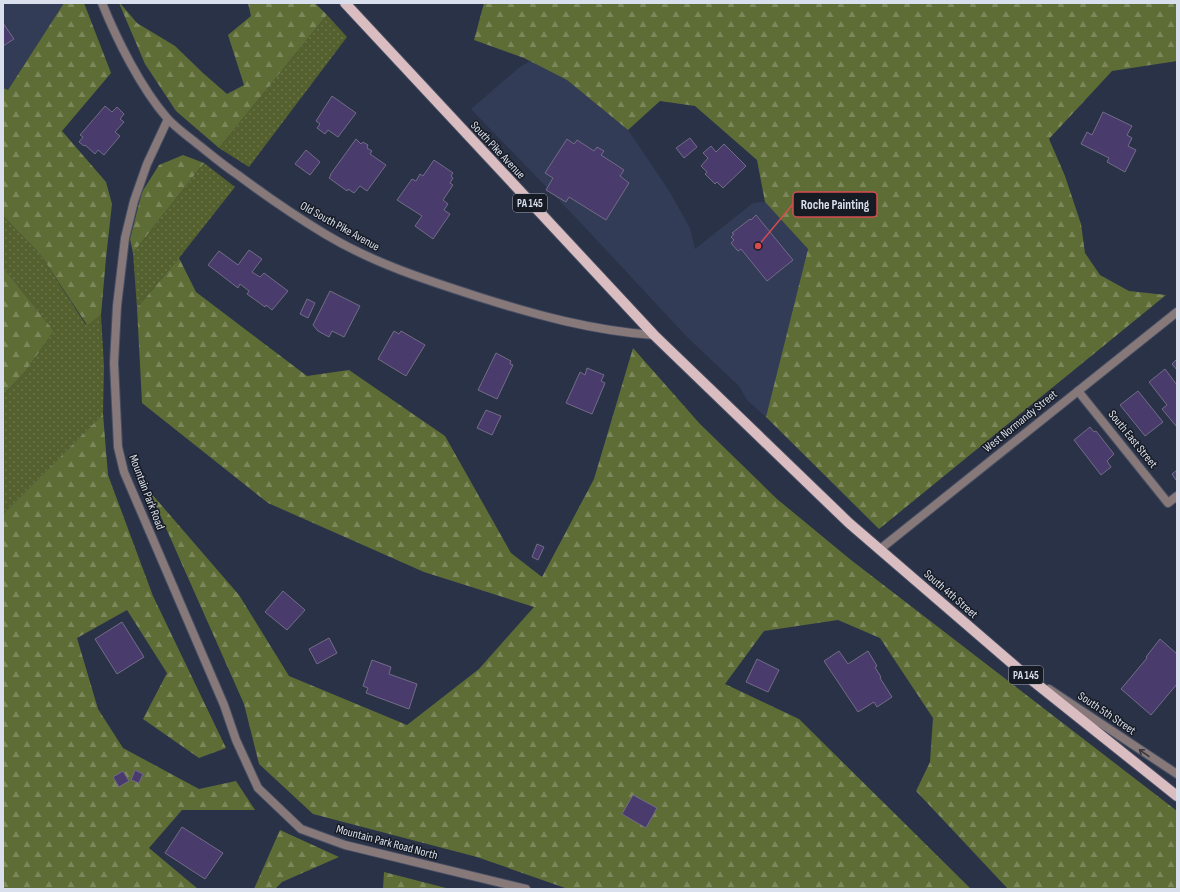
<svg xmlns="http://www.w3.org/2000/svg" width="1180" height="892" viewBox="0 0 1180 892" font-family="'Sofia Sans Condensed',sans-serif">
  <defs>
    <pattern id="grass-dots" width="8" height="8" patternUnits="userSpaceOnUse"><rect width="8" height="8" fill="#54612f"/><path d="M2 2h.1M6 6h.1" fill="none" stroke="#6c774d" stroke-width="1.8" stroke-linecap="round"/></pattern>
    <pattern id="forest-firs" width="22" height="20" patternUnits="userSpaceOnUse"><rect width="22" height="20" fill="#5e6d35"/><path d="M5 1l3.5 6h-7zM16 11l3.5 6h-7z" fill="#7c885c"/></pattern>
  </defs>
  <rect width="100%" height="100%" fill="#2a3248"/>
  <path fill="#323c57" d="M3,3h61l-57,88 -4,-3z
    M530,61l37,19 61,50 40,59 22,39 5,21 58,-46 12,-1 43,47 -42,168 -19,-17 -8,-14 -51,-48 -109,-117 -108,-112 49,-42z"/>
  <path fill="url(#grass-dots)" d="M327,15l20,22 -98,130 -30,-19z
    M204,163l31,24 -56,71 -42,50 -4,-55z
    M3,216l37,38 46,71 15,-10 3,52 -1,47 -100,100v-119l22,-23 29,-41 -51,-64z"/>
  <path fill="url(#forest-firs)" d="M64,3h20l27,70 -49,58 44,51 6,22 -6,54 -5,57 -14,10 -47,-71 -37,-38v-128l5,2z
    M119,3h1l17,20 38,23 28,27 24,21 17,-9 -16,-50 23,-19 -3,-13h67l12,12 -108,133 -43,-37 -31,-47z
    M484,3h693v58l-65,10 -63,68 16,37 16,48 4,29 15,22 29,16 37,4 -287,234 -113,-112 42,-168 -43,-47 -8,-42 -62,-54 -35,-5 -32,29 -61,-50 -43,-22 -50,-18z
    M183,155l21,8 -71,90 -3,-14 12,-47 17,-27z
    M179,258l17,34 111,84 42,-6 96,66 66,117 31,24 52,-98 39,-131 67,76 77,75 74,61 326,251v78h-169l-92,-98 14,-29 3,-44 -53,-80 -42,-18 -74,11 -39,53 74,35 172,170h-403l-91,-32 -164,-43 -54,-50 -15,-60 -94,-212 89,103 50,81 118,49 72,-56 55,-62 -110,-35 -156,-69 -126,-100 -5,-95z
    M3,267l51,64 -29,41 -22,23z
    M103,414l5,61 45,121 73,152 -27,10 -56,-39 24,-46 -40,-63 -50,28 21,71 25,39 76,41 37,-8 19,29h-73l-33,38 49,41h-195v-375z
    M280,830l59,27 -57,25 -7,7h-21z
    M384,872l66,17h-67z"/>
  <path fill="#493c6d" stroke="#726c86" d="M3,23l11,16 -11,7z
    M332,96l24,17 -18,24 -10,-7 -3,4 -8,-6 3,-4 -4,-3z
    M105,106l7,6 5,-5 7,7 -4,5 4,3 -9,10 5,4 -16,19 -6,-5 -3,4 -10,-9 -1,1 -5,-4 4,-5 -3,-2z
    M1103,112l29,14 -5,9 5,3 -4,8 8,4 -11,22 -18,-10 2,-4 -28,-14 6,-12 5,3z
    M690,138l7,9 -13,11 -8,-10z
    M356,139l5,5 2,-2 5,3 -1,3 5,3 -2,3 16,11 -19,26 -7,-5 -6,7 -6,-4 -1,2 -18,-13 2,-3h-1z
    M567,139l7,5 3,-4 17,11 3,-4 7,4 -3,4 23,15 -4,6 9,7 -23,37 -37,-23 -3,5 -20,-12 7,-12 -8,-5z
    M724,144l22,22 -23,22 -6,-6 -2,2 -10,-10 2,-2 -6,-6 7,-8 -5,-5 8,-7 5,6z
    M306,150l14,12 -10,13 -15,-11z
    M434,160l19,13 -2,3 2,2 -3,5 3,2 -10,15 5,4 -4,6 6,4 -17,25 -18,-13 7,-10 -25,-16 15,-21 4,2 4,-7 3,2z
    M756,215l37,45 -26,21 -26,-32 -3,2 -7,-8 3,-3 -3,-3 3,-3 -2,-1 18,-14 1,1z
    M249,250l13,9 -10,13 8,5 4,-4 24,18 -16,19 -6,-5 -1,2 -18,-13 2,-3 -9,-7 -2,4 -30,-23 11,-14 19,14z
    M330,291l30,15 -16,31 -12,-6 -3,6 -11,-6 -5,-6z
    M307,299l8,4 -7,15 -8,-4z
    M394,331l5,3 2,-3 24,14 -19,31 -28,-17z
    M496,353l15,8 -1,3 3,1 -16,34 -19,-9z
    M1177,359v11l-5,-6z
    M587,368l17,7 -3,6 4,2 -13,31 -26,-11 14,-31 5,3z
    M1165,369l12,16v41h-1l-14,-17 5,-4 -18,-23z
    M1138,391l25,31 -18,14 -25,-31z
    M486,410l15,6 -9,19 -15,-7z
    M1090,427l4,5 2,-1 18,23 -7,7 4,6 -10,8 -27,-35z
    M1177,470v10h-1l-4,-6z
    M537,544l7,3 -6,13 -6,-3z
    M283,591l22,19 -18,20 -22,-18z
    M122,622l22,35 -27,17 -22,-35z
    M329,638l8,15 -20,11 -8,-15z
    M1160,639l17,15v30l-26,31 -30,-26 26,-31 -1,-1z
    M839,651l9,13 20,-13 9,15 -2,1 6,10 -1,1 12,19 -15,10 -3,-5 -16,10 -34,-51z
    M757,659l22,11 -11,22 -22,-10z
    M372,660l19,7 -2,7 28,10 -8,25 -43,-16 2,-5 -5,-2z
    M135,770l8,4 -4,9 -8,-3z
    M123,771l6,10 -10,6 -6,-10z
    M633,795l24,13 -11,20 -24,-14z
    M182,827l41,26 -18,26 -40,-26z"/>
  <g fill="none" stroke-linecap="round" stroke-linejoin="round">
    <defs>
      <path id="lane" d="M1078,391l90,112 9,-7"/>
      <path id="street" d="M102,3c15,37 39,85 65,115 8,9 18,16 28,24 14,11 28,23 43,33 28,21 57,41 87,59 48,29 101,46 154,63 57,18 115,34 175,38
        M168,119l-21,45 -13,37 -9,37 -8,68 -3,57 4,84 6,25 100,233 12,35 22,48 43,41 44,16 181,44
        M879,550l298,-238
        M1049,689l128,85"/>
      <path id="primary" d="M345,3l309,332 195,188 174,150 154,123"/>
    </defs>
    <use href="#lane" stroke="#464e62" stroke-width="10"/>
    <use href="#street" stroke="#464e62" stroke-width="10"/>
    <use href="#primary" stroke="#464e62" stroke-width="12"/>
    <use href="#lane" stroke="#87787a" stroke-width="8"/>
    <use href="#street" stroke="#87787a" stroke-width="8"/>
    <use href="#primary" stroke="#dabdc1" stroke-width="10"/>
  </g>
  <defs><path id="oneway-shaft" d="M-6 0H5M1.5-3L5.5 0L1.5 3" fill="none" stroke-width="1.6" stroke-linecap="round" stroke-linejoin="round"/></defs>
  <use stroke="#39373e" href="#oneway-shaft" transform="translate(1144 753) rotate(-145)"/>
  <g text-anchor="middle" stroke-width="3" stroke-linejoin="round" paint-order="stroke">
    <g fill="#171b24" stroke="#9fa4b1" stroke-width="1">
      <rect x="513" y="194" width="34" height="18" rx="3"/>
      <rect x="1009" y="666" width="34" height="18" rx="3"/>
    </g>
    <g font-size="11" font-weight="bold" fill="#d9dfed">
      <text x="530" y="207">PA 145</text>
      <text x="1026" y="679">PA 145</text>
    </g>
    <g font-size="12" fill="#d9dfed" stroke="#171b24">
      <text transform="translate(498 150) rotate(47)" y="4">South Pike Avenue</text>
      <text transform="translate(340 226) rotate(29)" y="4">Old South Pike Avenue</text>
      <text transform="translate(1020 421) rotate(-39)" y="4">West Normandy Street</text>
      <text transform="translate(1133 439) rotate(51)" y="4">South East Street</text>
      <text transform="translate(147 492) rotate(69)" y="4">Mountain Park Road</text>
      <text transform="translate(951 594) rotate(41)" y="4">South 4th Street</text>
      <text transform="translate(1107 713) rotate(34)" y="4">South 5th Street</text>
      <text transform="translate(387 842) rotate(15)" y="4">Mountain Park Road North</text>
    </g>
  </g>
  <path fill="none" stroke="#d74d4f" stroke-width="1.5" d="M758 246L793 204"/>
  <circle fill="#d74d4f" stroke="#171b24" stroke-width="1.5" cx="758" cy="246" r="4"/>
  <rect fill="#171b24" stroke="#d74d4f" stroke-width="1.5" x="793" y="192" width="84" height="25" rx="4"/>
  <g font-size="13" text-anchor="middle" font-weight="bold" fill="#d9dfed">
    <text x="835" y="209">Roche Painting</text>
  </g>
  <rect width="1180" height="892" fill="none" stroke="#d9dfed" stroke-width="8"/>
</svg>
